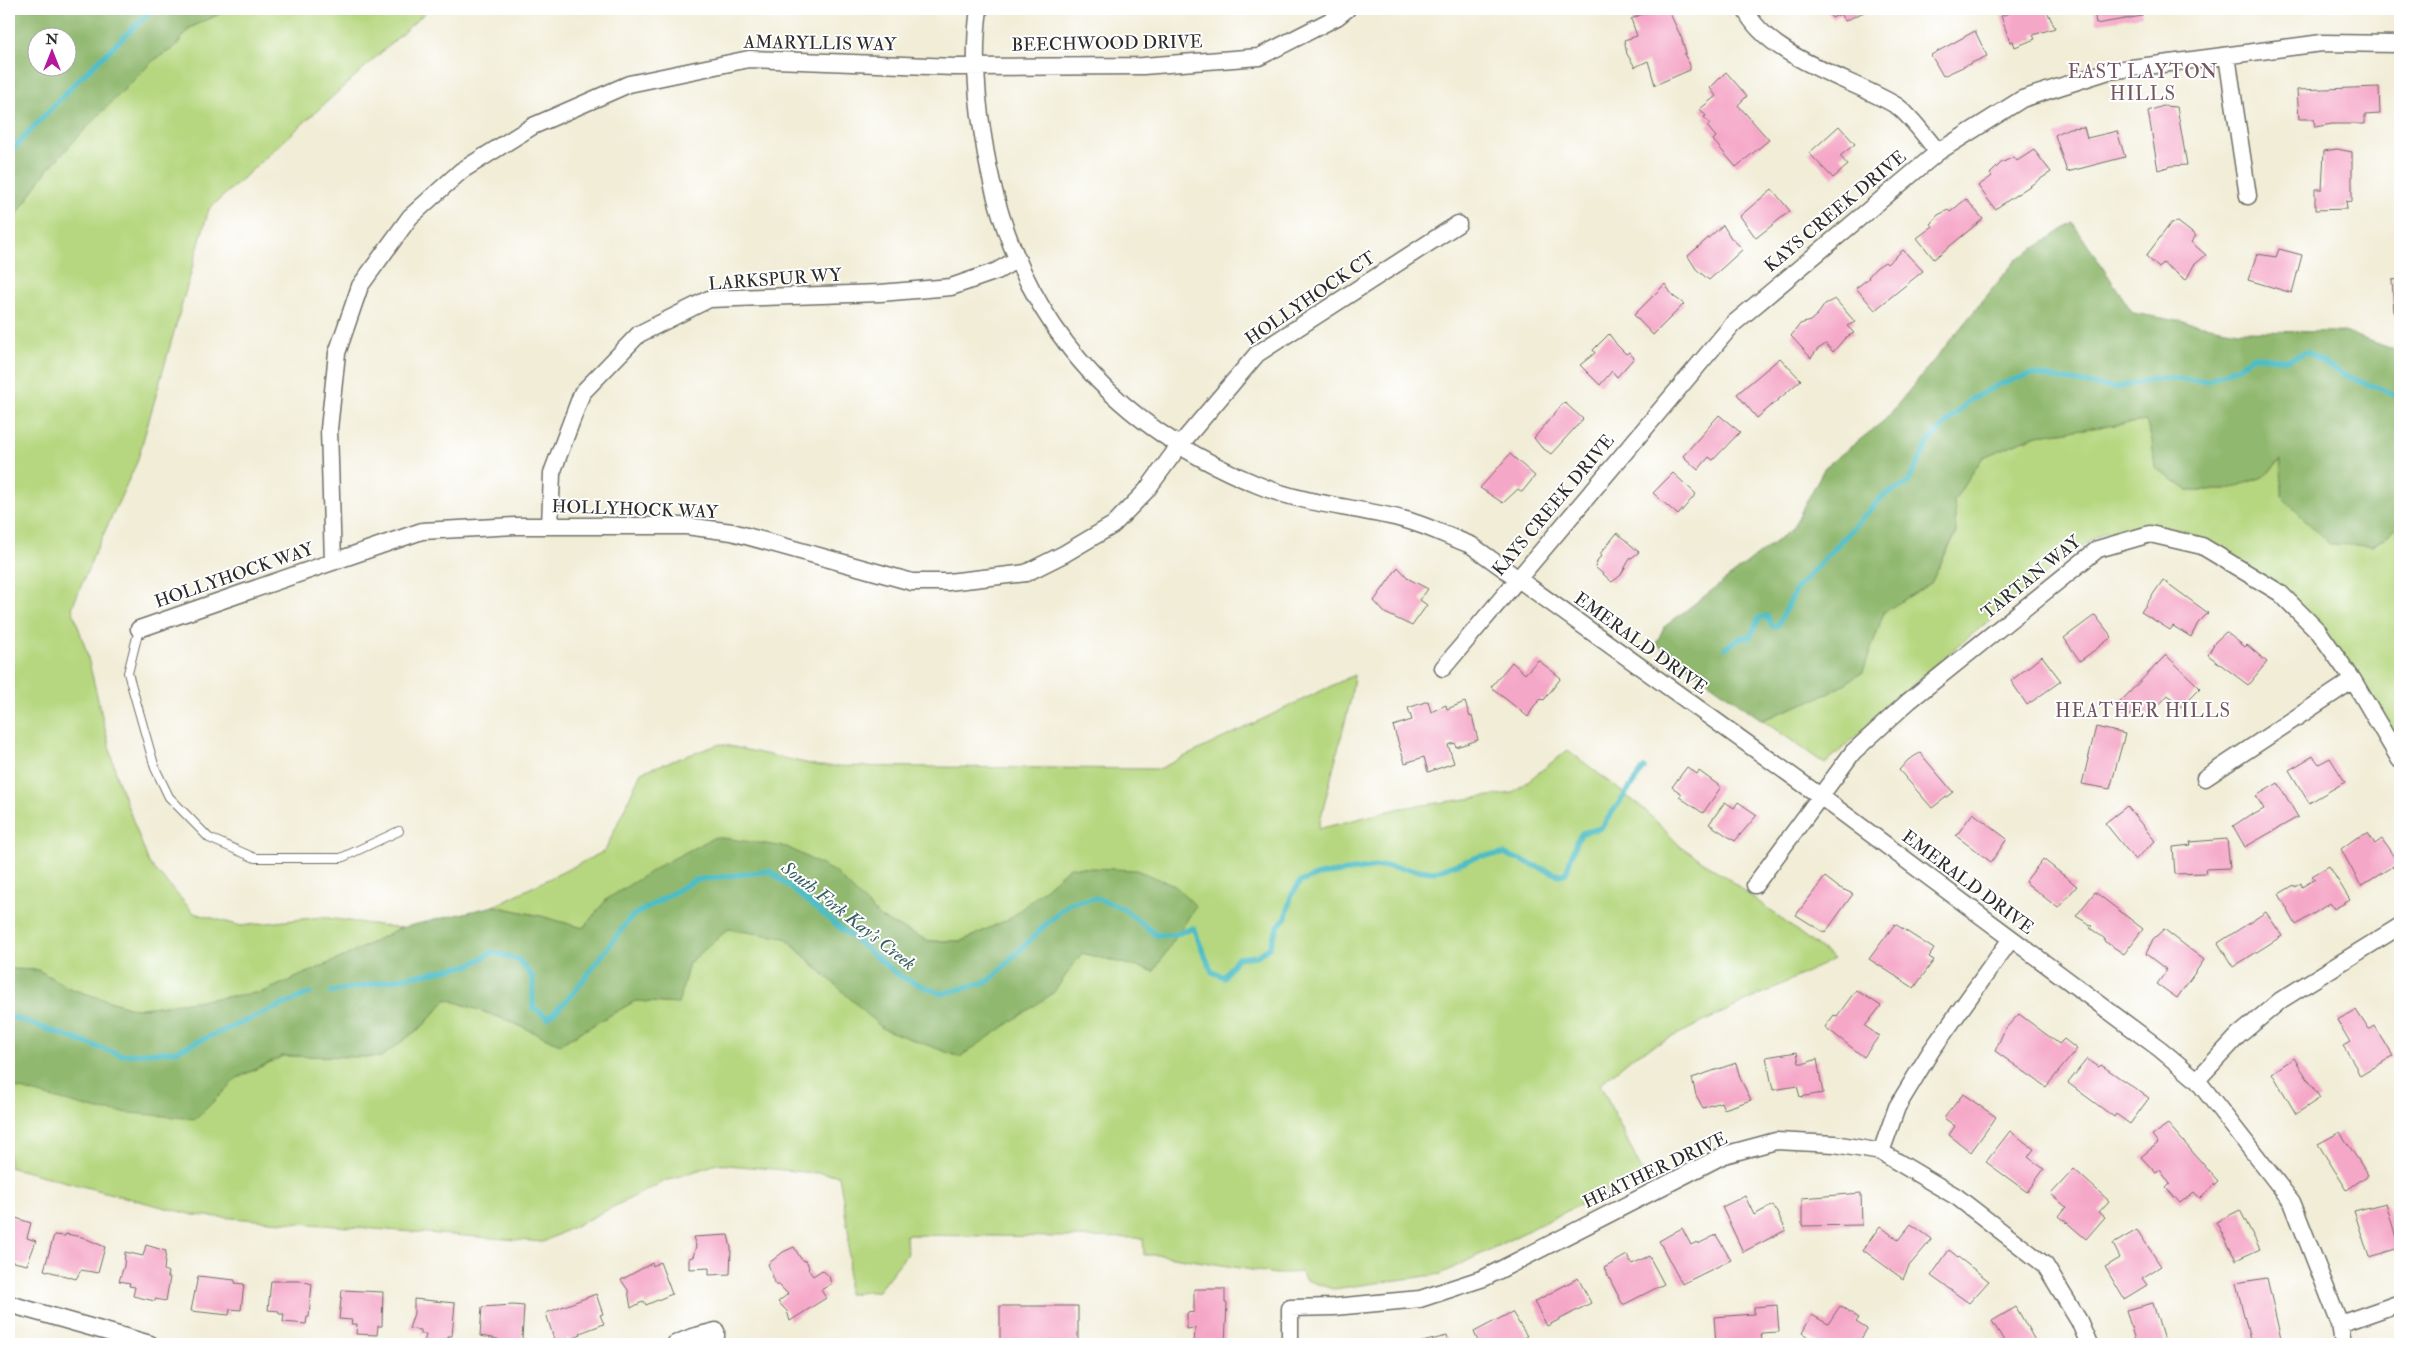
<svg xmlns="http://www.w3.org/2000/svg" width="2409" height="1353" viewBox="0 0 2409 1353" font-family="'IM FELL Double Pica',serif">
  <rect width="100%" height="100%" fill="#fff"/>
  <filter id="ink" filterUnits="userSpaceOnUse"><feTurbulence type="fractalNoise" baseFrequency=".02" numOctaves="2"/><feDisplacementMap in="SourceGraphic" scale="10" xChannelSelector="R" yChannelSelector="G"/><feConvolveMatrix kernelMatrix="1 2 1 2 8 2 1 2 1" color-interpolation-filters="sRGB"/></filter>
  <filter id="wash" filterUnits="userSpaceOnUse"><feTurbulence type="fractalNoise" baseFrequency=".0096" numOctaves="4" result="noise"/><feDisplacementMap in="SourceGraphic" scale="20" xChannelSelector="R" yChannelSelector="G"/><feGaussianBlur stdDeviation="1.12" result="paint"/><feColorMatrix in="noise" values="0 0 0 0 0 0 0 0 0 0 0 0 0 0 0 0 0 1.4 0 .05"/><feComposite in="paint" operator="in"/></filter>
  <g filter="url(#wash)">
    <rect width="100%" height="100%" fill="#f1edd7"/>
    <path fill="#b6d77f" stroke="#708155" d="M230,9h199l-220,200 -72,253 -44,95 -21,51 14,42 31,128 32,85 45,50 47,13 80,-9 79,11 -52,27 -85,37 -128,17 -64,-20 -33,-19 -29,-1v-730l4,-19 34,-50 42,-45 65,-65 21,-13 15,-19z
      M2146,421l6,19 3,27 32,23h39l37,-13 19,-17 91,86 27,-20v227l-56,-92 -122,-110 -29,-17 -27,-7h-29l-32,5 -35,22 -135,111 -110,99 -63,-44 68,-27 33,-21 21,-61 47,-28 25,-50 -2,-33 29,-43 54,-22z
      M1354,675l-3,23 -33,131 83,-21 111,-15 56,-43 76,59 36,37 50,34 104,79 -199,96 -35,29 43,89 -202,101 -108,15 -28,-9 -4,-8 -25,2 -115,-19h-17l-1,-17 -237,-3 1,19 -29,37 -30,3 1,-58 -10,-61 -122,-11 -52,17 -122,61 -350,-27 -184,-48v-84l4,4 183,32 41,-41 46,-22 98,1 43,-32 23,-26 60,21 53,24 75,-43 43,3 11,-41 39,-34 57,9 39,37 229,18 29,-40 72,18 -84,-104 -58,51 -51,23h-32l-47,-22 -47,-47 -227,27 -25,29 -42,-12 -47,-10 111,-55 36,-79 79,-28 99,22 340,3z"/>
    <path fill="#90b86e" stroke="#5e724c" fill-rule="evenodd" d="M9,9h221l-41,19 -14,19 -21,13 -65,65 -42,45 -34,50 -4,19zM38,38h30v30h-30z
      M2073,223l60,90 105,18 107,1 55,20v174l-27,20 -44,-2 -47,-47 -1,-37 -18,17 -37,13h-39l-32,-23 -3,-27 -6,-19 -109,14 -54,22 -29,43 2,32 -25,51 -47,29 -21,60 -33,21 -68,27 -106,-76 8,-17 128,-98 33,-62 60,-47 131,-160z
      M715,837l72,10 48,25 47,47 47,22h33l49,-23 59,-51 66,3 38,15 22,21 -42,65 -72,-18 -29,40 -93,64 -77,-28 -98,-91 -57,-9 -39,34 -11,41 -43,-3 -75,43 -53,-24 -60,-21 -23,26 -43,32 -98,-1 -46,22 -41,41 -98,-9 -85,-23 -4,-4v-114l29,1 33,19 64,20 128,-17 85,-37 52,-27 94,-22 47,10 42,12 24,-29 54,-34z"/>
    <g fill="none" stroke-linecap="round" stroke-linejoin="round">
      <path stroke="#4ebdc5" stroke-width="5.5" d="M9,153l68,-72 76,-72
        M1725,648l17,-11h8l9,-19 8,-2 5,10h5l20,-38 86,-92 25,-13 22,-44 41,-40 29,-15 32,-10 82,14 47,-10 47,3 32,-15 13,-10 34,4 20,-8 39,24 46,17 8,6
        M331,992l139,-27 23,-13 26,8 14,18v29l15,11 23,-22 60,-79 64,-37 75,-9 131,106 41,17 47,-13 55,-55 26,-23 26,-5 28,11 32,26h18l19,-7 19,44 12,5 13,-19 20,-2 12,-8 9,-22 8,-9 5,-21 9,-14 19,-7 65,-9 50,6 46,-16 25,-2 54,21 7,-2 10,-31 6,-9 19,-5 43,-60
        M9,1016l112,39 55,-4 134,-58"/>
    </g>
    <g id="blocks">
      <path fill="#f5a7c7" d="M1654,9h14l13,28 5,16 -2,1 6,11v5l-35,15 -7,-24 -13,6 -8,-13 -3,-14 13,-4 -6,-17z
        M1826,9h41l1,1 -23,11 -5,-7 -8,4z
        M2020,9h26l9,19 -22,7 2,4 -20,8 -2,-6 -3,1 -9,-26z
        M2094,9h47l1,7 -46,8z
        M1975,31l12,25 -44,20 -12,-21z
        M1726,72l21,24 -9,9 31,35 -33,27 -23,-27 3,-3 -9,-11 3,-2 -6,-7 2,-1 -6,-7 16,-13 -6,-8z
        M2379,87l1,27 -15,1v9h-33l-17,3 -1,-8h-15l-2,-29z
        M2163,106l14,1 10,58 -16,1 -13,4 -10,-59z
        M1839,126l16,18 -15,12 8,9 -15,13 -24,-25z
        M2084,127l3,11 30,-7 8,26 -58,15 -12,-37 14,-7z
        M2337,149l15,3v50l-6,-1 1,8 -32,1v-21h7l2,-38z
        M2034,150l17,22 -56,37 -17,-23 14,-10 -2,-2 11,-11 13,-6 3,4z
        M1772,189l18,22 -34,27 -16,-22z
        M1966,199l17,20 -49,40 -17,-21 16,-12 -3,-2 8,-9 10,-5 2,2z
        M2178,222l18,14 -5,6 15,13 -12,10 -8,15 -23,-17 -4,5 -13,-12 25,-33z
        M1723,225l8,13 12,11 -34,31 -13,-11 -8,-13z
        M2279,249l23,6 -10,38 -44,-13 9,-26 19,3z
        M1903,250l20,21 -48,39 -19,-22 13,-10 -1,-1 8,-9 9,-6 2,2z
        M2400,279v33l-6,1 -2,-33z
        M1665,284l8,12 11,8 -31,31 -19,-20z
        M1835,299l20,23 -8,4 7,7 -9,5 -12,14 -7,-8 -8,5 -7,9 -20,-22 9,-12 10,-3 8,-7 7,-10z
        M1609,334l8,11 9,9 3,-2 5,6 -17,19 -5,-6 -12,14 -20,-20 15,-12 -2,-3z
        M1780,358l21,22 -44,38 -20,-24z
        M1564,402l19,17 -32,35 -10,-7 -7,-9z
        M1719,415l21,17 -27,28 -4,-3 -11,13 -15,-14z
        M1510,454l25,22 -13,16 -4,-3 -15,14 -23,-15z
        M1673,473l23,21 -18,21 -25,-22z
        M1617,533l22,19 -9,7 -10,17 -8,6 -17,-15 3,-8 4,-3 -2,-2z
        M1398,567l11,12 19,10 -8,11 7,5 -15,21 -27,-13 -11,-12z
        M2163,580l45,33 -10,10 -7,14 -18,-11 -3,4 -29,-18z
        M2095,615l17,22 -32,24 -16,-23z
        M2226,632l19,15 2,-2 20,17 -19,23 -40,-30 7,-13z
        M2166,655l34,33 -19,19 -13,-12 -22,24 -9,-8 -10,6 -11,-11z
        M2042,656l19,25 -34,24 -16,-24z
        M1538,660l23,18 -17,22 -3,-1 -7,7 -6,11 -37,-30 21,-25 13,12z
        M1428,701l3,11 15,-7 1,4 18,-7 5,15 2,-1 6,24 -22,7 -1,-4 -7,2 6,18 -26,9 -4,-15 -19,6 -12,-37 19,-6 -4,-12z
        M2096,727l29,7 -15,55 -28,-5z
        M1920,753l33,39 -21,16 -33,-38 9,-10z
        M2313,756l6,8 11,-6 15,24 -36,21 -20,-33z
        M1687,767l10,7 2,-3 22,16 -18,26 -24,-16 3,-3 -10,-7z
        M2278,783l20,34 -53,30 -12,-21 18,-12 2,1 11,-6 -8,-13z
        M1725,802l9,6 4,-6 19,13 -22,26 -26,-17z
        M2127,806l28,35 -20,19 -30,-37z
        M1973,813l34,26 -16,23 -35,-26z
        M2368,833l7,11 7,-5 16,24 -37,23 -20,-37 15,-11z
        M2227,839l3,29 -25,1 1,4 -31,1 -2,-27 18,-2 -1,-3z
        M2043,859l34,27 -19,22 -33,-26z
        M2329,866l21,34 -16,9 -4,-6 -34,22 -17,-31 15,-9 1,2 6,-4 1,4 13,-8 -3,-3z
        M1825,877l13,10 15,7 -28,39 -29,-18z
        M2095,892l48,37 -19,25 -20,-13 1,-2 -15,-11 2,-2 -16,-10z
        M2266,912l16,24 -49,31 -15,-24z
        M1895,924l39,25 -5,8 5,3 -20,28 -45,-29z
        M2164,929l40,31 -27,38 -20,-14 10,-14 -21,-16 7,-15z
        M1856,990l25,16 -16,20 14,10 -15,21 -39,-30 9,-12 3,1z
        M2356,1010l13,20 6,-4 18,30 -33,20 -7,-15 -10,-15 7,-4 -13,-22z
        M2019,1014l40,30 5,-5 13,10 -31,38 -51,-36 10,-22z
        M1797,1052l2,11h7l11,-4 6,34 -23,4 -3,-11 -24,4 -7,-33z
        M2294,1058l26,40 -24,16 -24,-41z
        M2087,1059l12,8 2,-2 48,33 -19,26 -14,-10 -2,3 -46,-34z
        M1736,1063l4,15 11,22 -27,9 -3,-7 -18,6 -7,-13 -4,-17z
        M1963,1094l33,23 -25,35 -22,-17 6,-9 -11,-8z
        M2168,1124l50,57 -18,17 -6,-6 -14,11 -14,-15 4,-4 -10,-14 -4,3 -15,-16 17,-14 -6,-8z
        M2010,1131l24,18 -6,8 16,12 -17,23 -41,-30z
        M2340,1132l28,43 -21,15 -29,-46z
        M2074,1169l35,32 -10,11 6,5 -19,22 -27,-23 7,-9 -15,-13z
        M1861,1193l1,32 -60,1v-28z
        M1745,1196l9,19 19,-10 13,25 -43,22 -21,-45z
        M2386,1203l13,45 -30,9 -15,-46z
        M2240,1210l20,39 -24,11 -20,-38z
        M10,1216l21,7 -4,15 9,3 -9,24 -18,-4z
        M1911,1224l21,15 -23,27 -6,13 -40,-29 17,-24 18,14z
        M1682,1228l9,17 6,-3 1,2 18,-9 15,25 -49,24 -23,-43z
        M2137,1230l24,36 -19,12 5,7 -23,14 -19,-32 15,-9 -7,-14z
        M66,1234l16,3 23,10 -7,26 -17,-3 -5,9 -32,-9 10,-35 11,1z
        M728,1235l3,13 -1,26 -21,1v-7l-20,1v-11l4,-1 3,-11 -3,-9z
        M146,1245l20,6 -2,19 4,2 -1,5h3l-4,24 -11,-2v2l-22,-5 2,-9 -6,-1 1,-3 -11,-2 5,-15 1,-14 18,4z
        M794,1247l7,12 6,3 2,6 -1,1 5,7 9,-6 7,6 2,8 -10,6 5,8 -36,23 -3,-10 -9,-9 10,-8 -9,-9h-3l-8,-21 15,-12z
        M1949,1250l40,31 -20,22 -38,-27z
        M1627,1255l5,9 17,-8 15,28 -41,21 -19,-37z
        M660,1262l12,32 -26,11 -2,-4 -13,7 -3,-18 -7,-10 31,-17 1,3z
        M198,1276l37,4v3l9,1 -3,26 -11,-1 -1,6 -38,-4z
        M1578,1278l13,25 -44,23 -13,-24z
        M2267,1278l14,61 -30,5 -15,-61z
        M271,1281h31l10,3 -3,33h-2l-1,7 -23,-2 1,-8h-5v-3l-11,-1z
        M1194,1289h31v14h2l-2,41h-31l1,-16 -8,1v-16l7,-1z
        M342,1290l41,2 -1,34h-4l-1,9 -21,-1 1,-10h-6l1,-4 -13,-1z
        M596,1294l7,20 -3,1 4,9 -24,9 1,2 -12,5 -1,-2 -13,5 -9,-30z
        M414,1299l41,4 -3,33h-4v8l-24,-1 2,-9h-5v-4l-12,-1 5,-16z
        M2153,1303l12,41h-29l-10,-34z
        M513,1305l11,1 -2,34h-3v4h-21v-5l-18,-3 2,-29z
        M1777,1305l2,27 -18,1 1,8 -46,3 -2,-27 40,-3v-7z
        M1000,1306h78v38h-78z
        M1840,1306l19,12 -3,4 11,7 -9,15h-39l-17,-11 10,-18 16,9z
        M2016,1307l21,37h-31l-14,-23z
        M1512,1312l15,24 -15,8h-33l-5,-12z
        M1447,1336l2,8h-35z"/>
    </g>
  </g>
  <g filter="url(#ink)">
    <use href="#blocks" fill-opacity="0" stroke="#706f67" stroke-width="1"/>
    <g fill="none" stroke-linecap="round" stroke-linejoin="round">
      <defs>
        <path id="service" d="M139,629l-11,44 27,95 14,29 40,41 46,20h86l58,-27"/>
        <path id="minor" d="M979,9c-6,42 -3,85 4,127 25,168 118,285 275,349 48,20 98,22 148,35 22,6 43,17 65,25l349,251 340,253 37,31 95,122 48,122 3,20
          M1745,9c23,49 108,70 152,97 13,9 30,33 41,46
          M2227,56l21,140
          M550,526l2,-53 30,-80 57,-59 70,-35 171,-6 71,-6 46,-16 19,-11
          M333,562l-4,-133 8,-76 23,-67 50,-69 51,-46 72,-45 96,-42 120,-25 205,8 189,-1 116,-9 78,-40 10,-8
          M139,629l283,-98 93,-5h171l46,6 180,50h36l78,-9 38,-19 49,-29 33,-34 33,-45 78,-92 201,-130
          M1443,668l290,-344 205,-172 84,-53 87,-28 213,-28 78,1
          M2205,778l148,-98
          M1755,885l98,-133 56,-51 189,-152 52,-15 52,12 78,47 39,39 34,48 47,80
          M2197,1080l41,-44 43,-36 119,-74
          M1881,1152l16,-45 34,-56 80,-112
          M9,1304l141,40
          M2340,1324l60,-21
          M675,1344l17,-7 24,-6v13
          M1290,1344v-36l44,-1 86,-8 64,-21 240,-123 52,-14 59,3 46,8 76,45 88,68 34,56 10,23"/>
      </defs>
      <use href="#service" stroke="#706f67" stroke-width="10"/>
      <use href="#minor" stroke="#706f67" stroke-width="19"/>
      <use href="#service" stroke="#fff" stroke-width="8"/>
      <use href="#minor" stroke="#fff" stroke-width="16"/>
    </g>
  </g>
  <g text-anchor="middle" stroke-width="4" stroke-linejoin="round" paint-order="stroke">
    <g font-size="18" fill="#2b2b2b" stroke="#fff">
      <text transform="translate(820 43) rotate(1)" y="6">AMARYLLIS WAY</text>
      <text transform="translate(1107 43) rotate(-1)" y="6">BEECHWOOD DRIVE</text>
      <text transform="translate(1835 211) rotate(-40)" y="6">KAYS CREEK DRIVE</text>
      <text transform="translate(775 279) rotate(-4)" y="6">LARKSPUR WY</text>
      <text transform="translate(1310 298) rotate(-34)" y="6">HOLLYHOCK CT</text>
      <text transform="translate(1553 505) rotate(-50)" y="6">KAYS CREEK DRIVE</text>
      <text transform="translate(635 509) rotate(2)" y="6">HOLLYHOCK WAY</text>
      <text transform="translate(234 575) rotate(-19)" y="6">HOLLYHOCK WAY</text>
      <text transform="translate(2031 577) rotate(-39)" y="6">TARTAN WAY</text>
      <text transform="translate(1641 643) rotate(36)" y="6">EMERALD DRIVE</text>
      <text transform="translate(1968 882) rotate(37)" y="6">EMERALD DRIVE</text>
      <text transform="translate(1655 1170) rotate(-25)" y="6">HEATHER DRIVE</text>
    </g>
    <g font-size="19" letter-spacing="1" fill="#725662" stroke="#fff">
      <text x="2143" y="78">EAST LAYTON<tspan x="2143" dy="22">HILLS</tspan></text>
      <text x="2143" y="717">HEATHER HILLS</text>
    </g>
    <g font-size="19" font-style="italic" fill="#375e61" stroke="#fff">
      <text transform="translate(849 915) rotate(38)" y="7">South Fork Kay's Creek</text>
    </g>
  </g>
  <rect width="2409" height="1353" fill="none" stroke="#fff" stroke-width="30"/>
  <g transform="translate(52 52)"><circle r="24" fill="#ffffff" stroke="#aaaaaa"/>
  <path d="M0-4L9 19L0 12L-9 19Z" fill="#b5179e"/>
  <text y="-8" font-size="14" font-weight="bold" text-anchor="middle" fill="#2b2b2b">N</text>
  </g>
</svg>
